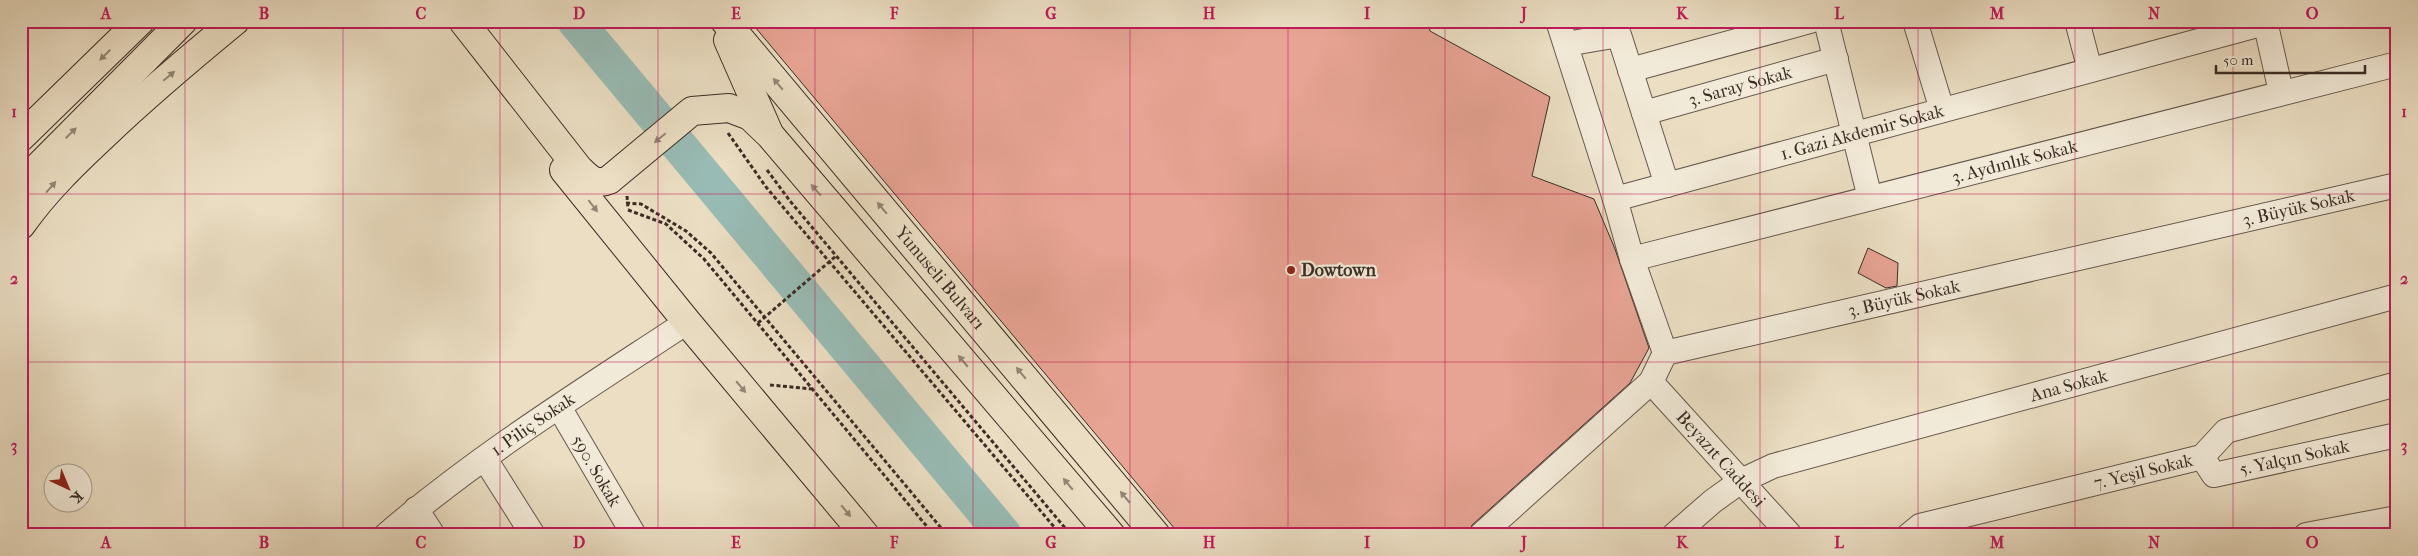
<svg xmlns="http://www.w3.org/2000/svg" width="2418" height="556" viewBox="0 0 2418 556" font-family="'IM FELL French Canon',serif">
  <rect width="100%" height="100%" fill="#ebdec3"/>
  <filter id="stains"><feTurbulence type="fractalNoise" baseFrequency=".004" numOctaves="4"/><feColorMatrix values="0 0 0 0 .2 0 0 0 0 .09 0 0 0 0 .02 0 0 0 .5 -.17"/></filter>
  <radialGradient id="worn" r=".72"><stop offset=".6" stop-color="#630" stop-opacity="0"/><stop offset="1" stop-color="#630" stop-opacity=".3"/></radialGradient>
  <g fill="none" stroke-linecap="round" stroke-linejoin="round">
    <path stroke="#98bcb5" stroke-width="36" d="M575,21l429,514"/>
  </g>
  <path fill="#e7a393" stroke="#3a2c25" d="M750,21h678l2,10 120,66 -18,79 62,23 21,50 34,99 -19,35 -158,142 -4,10h-288z
    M1868,248l30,15 -1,23 -11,2 -28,-15z"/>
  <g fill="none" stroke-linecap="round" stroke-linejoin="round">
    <defs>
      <g id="minor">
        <path d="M1558,21l57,178"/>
        <path d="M1826,21l44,177"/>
        <path d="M1915,21l27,89"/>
        <path d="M2077,21l13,49"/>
        <path d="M2265,21l16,71"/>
        <path d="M1566,44l53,-9 48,150"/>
        <path d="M1630,70l180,-49"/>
        <path id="s1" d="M1644,113l192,-54"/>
        <path id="s2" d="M1632,259l765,-195"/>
        <path id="s3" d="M1665,353l-33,-94 -17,-60 650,-176"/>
        <path id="s4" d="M1651,382l139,153"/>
        <path id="s5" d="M559,407l75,128"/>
        <path id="s6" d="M2202,457l12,18 183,-40"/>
        <path d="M485,459l48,76"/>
        <path d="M416,509l17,26"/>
        <path id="s7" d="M386,535c93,-80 198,-145 301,-213"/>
        <path id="s8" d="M1481,535l170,-153 14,-29 732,-168"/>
        <path id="s9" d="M1674,535l39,-34 28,-20 32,-15 624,-170"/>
        <path id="s10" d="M1909,535l11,-9 282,-69 24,-26 171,-47"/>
        <path d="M2306,535l91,-17"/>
      </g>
      <g id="major">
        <path d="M463,21l115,147c10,10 17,18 31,12l83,-69 37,-3 21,8 20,19 341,400"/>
        <path id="s11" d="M725,21l431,514"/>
        <path d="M728,40l40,91"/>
        <path d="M21,137l119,-116"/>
        <path d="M564,170l123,152 178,213"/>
        <path d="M21,184l162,-163"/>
        <path d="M21,225c24,-34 53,-62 83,-90 42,-40 86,-77 131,-114"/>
      </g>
    </defs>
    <use href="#minor" stroke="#66584c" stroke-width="26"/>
    <use href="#major" stroke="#3a2c25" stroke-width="30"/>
    <path stroke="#3a2c25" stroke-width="3" stroke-dasharray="4 2.5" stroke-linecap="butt" d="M728,133l38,54 295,348
      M767,170l23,31 281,334
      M627,196l1,13
      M626,203l15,1 45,27 25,22 236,282
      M628,210l38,14 38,35 230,276
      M758,323l78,-67
      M770,385l42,4"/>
    <use href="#minor" stroke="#f2ead8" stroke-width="24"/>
    <use href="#major" stroke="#ebdec3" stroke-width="28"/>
  </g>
  <defs><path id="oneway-solid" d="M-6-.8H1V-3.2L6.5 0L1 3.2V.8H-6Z" transform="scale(1.25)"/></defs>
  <g fill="#928574">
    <use href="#oneway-solid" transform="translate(105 55) rotate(136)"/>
    <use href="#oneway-solid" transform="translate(169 76) rotate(-40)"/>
    <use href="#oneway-solid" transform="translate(778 84) rotate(-130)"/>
    <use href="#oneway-solid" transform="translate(71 133) rotate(-45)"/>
    <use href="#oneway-solid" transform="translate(660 138) rotate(140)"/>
    <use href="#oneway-solid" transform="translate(51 187) rotate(-49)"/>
    <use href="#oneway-solid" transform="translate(816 190) rotate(-131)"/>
    <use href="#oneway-solid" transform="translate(593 206) rotate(52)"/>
    <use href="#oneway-solid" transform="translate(882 208) rotate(-130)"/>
    <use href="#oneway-solid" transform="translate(963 361) rotate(-130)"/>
    <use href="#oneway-solid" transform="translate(1021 373) rotate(-130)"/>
    <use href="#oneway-solid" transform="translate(741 387) rotate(50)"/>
    <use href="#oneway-solid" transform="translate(1068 484) rotate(-130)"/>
    <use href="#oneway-solid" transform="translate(1125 497) rotate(-130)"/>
    <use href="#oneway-solid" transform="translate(846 511) rotate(50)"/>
  </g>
  <path fill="none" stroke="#c2185b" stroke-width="1" stroke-opacity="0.55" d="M185,21v514M343,21v514M500,21v514M658,21v514M815,21v514M973,21v514M1130,21v514M1288,21v514M1445,21v514M1603,21v514M1760,21v514M1918,21v514M2075,21v514M2233,21v514M21,194h2376M21,362h2376"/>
  <circle fill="#8f2418" stroke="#f2ead8" stroke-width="2" cx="1291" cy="270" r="5"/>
  <g text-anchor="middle" stroke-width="4.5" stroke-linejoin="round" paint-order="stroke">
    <g font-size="18" fill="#3a2c25" stroke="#f2ead8">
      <text dy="6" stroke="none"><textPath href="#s1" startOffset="100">3. Saray Sokak</textPath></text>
      <text dy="6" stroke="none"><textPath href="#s3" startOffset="418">1. Gazi Akdemir Sokak</textPath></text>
      <text dy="6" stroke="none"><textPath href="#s2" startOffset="395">3. Aydınlık Sokak</textPath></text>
      <text dy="6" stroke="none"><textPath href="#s8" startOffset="911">3. Büyük Sokak</textPath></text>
      <text dy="6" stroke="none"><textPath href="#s11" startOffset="335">Yunuseli Bulvarı</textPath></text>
      <text dy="6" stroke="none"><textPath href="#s8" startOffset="506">3. Büyük Sokak</textPath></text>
      <text dy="6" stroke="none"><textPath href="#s9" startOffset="428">Ana Sokak</textPath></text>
      <text dy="6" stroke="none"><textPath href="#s7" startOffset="184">1. Piliç Sokak</textPath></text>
      <text dy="6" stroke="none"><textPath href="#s4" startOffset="104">Beyazıt Caddesi</textPath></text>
      <text dy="6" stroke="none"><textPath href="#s6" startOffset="104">5. Yalçın Sokak</textPath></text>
      <text dy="6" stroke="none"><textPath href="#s5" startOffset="74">590. Sokak</textPath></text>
      <text dy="6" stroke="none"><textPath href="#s10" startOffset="244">7. Yeşil Sokak</textPath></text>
    </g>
    <g font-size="18" font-weight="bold" fill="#3a2c25" stroke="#f2ead8" text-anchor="start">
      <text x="1301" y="276">Dowtown</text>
    </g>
  </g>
  <rect width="2418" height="556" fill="none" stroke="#ebdec3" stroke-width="55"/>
  <g transform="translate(68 488) rotate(136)"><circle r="24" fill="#f2ead8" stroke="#a89e90"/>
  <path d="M0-4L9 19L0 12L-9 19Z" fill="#8f2418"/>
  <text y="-8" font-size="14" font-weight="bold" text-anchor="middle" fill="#3a2c25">K</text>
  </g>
  <path d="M2216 65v8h149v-8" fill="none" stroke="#3a2c25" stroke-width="2.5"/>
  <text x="2223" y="65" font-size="15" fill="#3a2c25" stroke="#f2ead8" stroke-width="4" paint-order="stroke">50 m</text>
  <rect x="28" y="28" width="2362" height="500" fill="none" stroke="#c2185b" stroke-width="2"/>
  <g font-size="16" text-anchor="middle" font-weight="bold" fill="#c2185b">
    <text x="106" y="19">A</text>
    <text x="264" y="19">B</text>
    <text x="421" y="19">C</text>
    <text x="579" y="19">D</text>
    <text x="736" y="19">E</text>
    <text x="894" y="19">F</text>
    <text x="1051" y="19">G</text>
    <text x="1209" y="19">H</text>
    <text x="1367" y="19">I</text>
    <text x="1524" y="19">J</text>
    <text x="1682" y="19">K</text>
    <text x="1839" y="19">L</text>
    <text x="1997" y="19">M</text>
    <text x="2154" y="19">N</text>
    <text x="2312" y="19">O</text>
    <text x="14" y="117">1</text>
    <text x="2404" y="117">1</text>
    <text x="14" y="284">2</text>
    <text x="2404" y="284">2</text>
    <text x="14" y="451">3</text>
    <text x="2404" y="451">3</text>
    <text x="106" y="548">A</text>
    <text x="264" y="548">B</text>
    <text x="421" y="548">C</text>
    <text x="579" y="548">D</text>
    <text x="736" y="548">E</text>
    <text x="894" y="548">F</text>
    <text x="1051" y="548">G</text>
    <text x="1209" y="548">H</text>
    <text x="1367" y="548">I</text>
    <text x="1524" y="548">J</text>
    <text x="1682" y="548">K</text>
    <text x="1839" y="548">L</text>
    <text x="1997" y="548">M</text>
    <text x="2154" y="548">N</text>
    <text x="2312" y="548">O</text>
  </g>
  <rect width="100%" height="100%" filter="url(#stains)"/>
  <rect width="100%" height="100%" fill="url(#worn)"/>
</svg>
